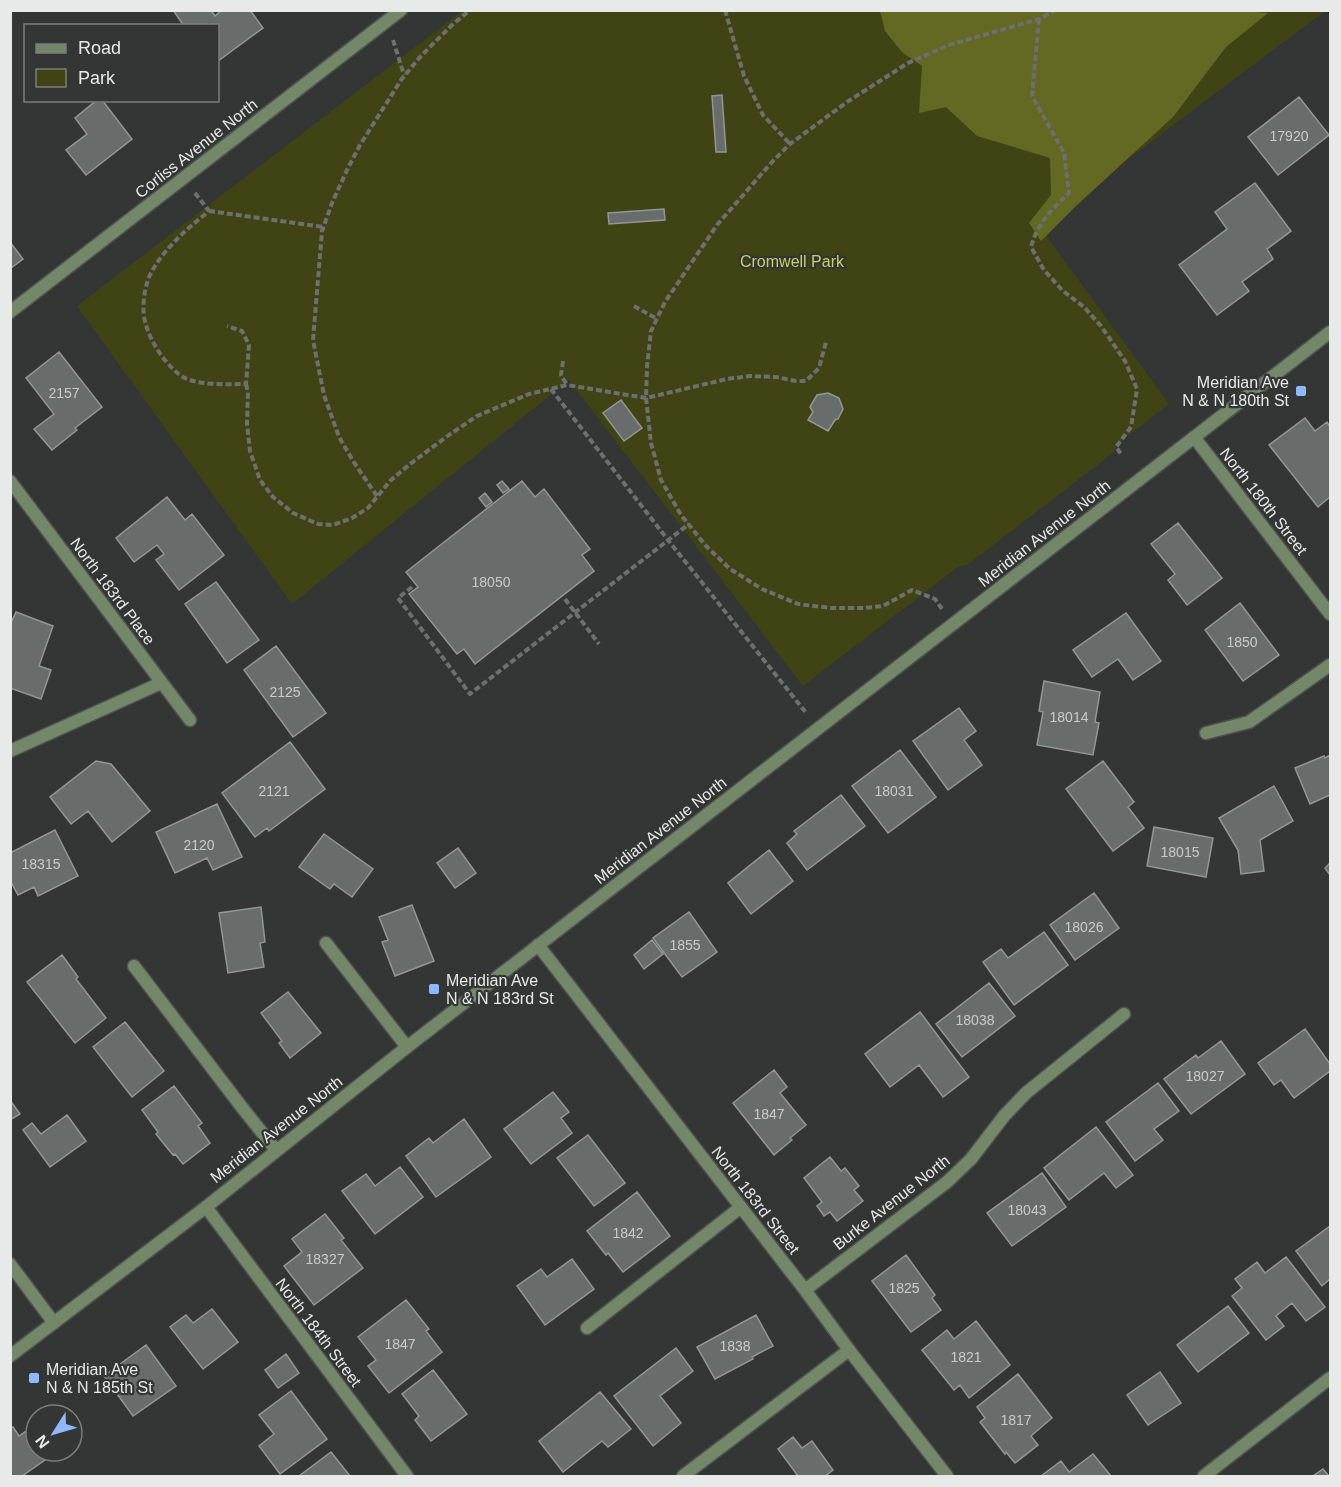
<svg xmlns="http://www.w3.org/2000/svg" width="1341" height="1487" viewBox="0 0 1341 1487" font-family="Helvetica,sans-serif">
  <rect width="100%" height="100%" fill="#333634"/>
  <path fill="#404414" d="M462,11h863l-286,215 130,178 -52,40 -4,9 -146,112 -8,1 -156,120 -234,-306 -277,224 -215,-298z"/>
  <path fill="#636823" d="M1229,10l39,3 -42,34 -53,70 -97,89 -35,35 -12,-18 22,-28 -1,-37 -73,-22 -31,-29 -27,6 3,-47 -20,-14 -17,-21 -5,-20z"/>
  <path fill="#686d6b" stroke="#929795" stroke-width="1.5" d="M173,10h38l4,6 7,-6h28l13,18 -45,33v-35h-34z
    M722,95l4,57h-10l-4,-56z
    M1299,97l30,38 -51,40 -30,-38z
    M97,100h5l30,39 -46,36 -20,-25 21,-16 -12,-16z
    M1255,183l36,48 -24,18 6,10 -31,23 7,9 -32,24 -38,-50 48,-36 -12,-17z
    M664,209l1,11 -56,4 -1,-11z
    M10,242l13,17 -12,9 -1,-1z
    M59,352l43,55 -27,21 2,2 -25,20 -18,-21 20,-15 -28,-36z
    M828,393l11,5 4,11 -5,10 -3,1 -7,11 -20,-11 5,-8 -3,-5 7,-12z
    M621,400l21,28 -18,13 -21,-28z
    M1305,418l10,13 12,-9 3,5v70l-12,10 -49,-62z
    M502,481l7,8 -6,4 -6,-8z
    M522,481l13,16 9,-8 46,60 -8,6 12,16 -119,93 -11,-15 -7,5 -48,-60 9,-7 -12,-15z
    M485,493l7,9 -6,5 -7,-9z
    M167,497l18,23 7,-6 32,41 -45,35 -23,-30 8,-6 -7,-9 -23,17 -18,-24z
    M1178,523l44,55 -35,27 -19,-25 7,-6 -24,-30z
    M216,582l43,58 -32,23 -42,-59z
    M1240,603l39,52 -36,26 -38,-51z
    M16,612l37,14 -14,40 12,4 -10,29 -31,-11v-63z
    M1126,613l35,48 -28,19 -15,-21 -26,18 -19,-27z
    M276,646l50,67 -33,24 -49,-67z
    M1044,681l56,11 -5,30 4,1 -6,32 -56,-10 6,-33 -4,-1z
    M959,708l17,23 -12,9 18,25 -34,25 -35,-49z
    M290,742l35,47 -56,42 -2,-3 -12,9 -33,-44z
    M900,750l36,47 -48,36 -36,-47z
    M1330,755v40l-20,9 -15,-36 29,-12 1,2z
    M96,761l15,3 39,47 -38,31 -24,-31 -17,13 -21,-27z
    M1103,761l31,41 -6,5 16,21 -31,23 -47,-62z
    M1274,786l19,35 -33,19 4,31 -23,3 -3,-24 -19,-32z
    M841,795l24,31 -58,44 -20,-27 10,-9 -3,-3z
    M217,804l25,53 -29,13 -6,-12 -32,15 -19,-41z
    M1154,827l59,11 -7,39 -59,-11z
    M55,830l23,46 -40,20 -4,-9 -16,8 -8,-15v-27z
    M324,834l49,35 -21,28 -18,-13 -4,5 -31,-22z
    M458,848l18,25 -21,15 -18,-25z
    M769,850l24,31 -42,33 -23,-31z
    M1330,863v12l-5,-7z
    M1094,893l25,35 -44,32 -25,-35z
    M412,905l22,56 -39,15 -13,-34 6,-2 -9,-23z
    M261,907l4,35 -5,1 4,24 -36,6 -9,-60z
    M689,912l28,40 -35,25 -29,-39z
    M1044,932l24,33 -54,40 -31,-43 18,-13 7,9z
    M652,940l11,14 -19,15 -10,-14z
    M62,955l16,22 -2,2 30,39 -31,25 -48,-61z
    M989,983l26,33 -53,41 -26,-33z
    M288,992l33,41 -31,25 -11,-15 3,-2 -21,-28z
    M920,1012l49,65 -26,20 -24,-32 -29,22 -25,-33z
    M125,1022l39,49 -32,26 -39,-50z
    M1305,1029l25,35v7l-36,27 -13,-18 -7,5 -16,-22z
    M1221,1041l24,33 -54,40 -27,-35 32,-24 2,3z
    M774,1070l13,17 -7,6 26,32 -16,13 2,2 -18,15 -41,-52z
    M1158,1083l21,28 -25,18 9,11 -28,21 -29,-39z
    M174,1086l28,37 -4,3 12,17 -27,21 -8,-10 -2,1 -17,-21 2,-2 -16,-22z
    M553,1092l16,20 -8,6 11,15 -41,31 -27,-35z
    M10,1100l10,14 -10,6z
    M67,1115l19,26 -36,26 -27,-37 9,-7 9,11z
    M464,1119l27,38 -55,40 -30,-41 23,-18 4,5z
    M1096,1127l37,48 -17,13 -12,-15 -35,27 -25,-32z
    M588,1135l37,48 -31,23 -37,-48z
    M830,1157l11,14 4,-3 14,18 -5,4 9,11 -26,20 -7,-9 -6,4 -7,-10 5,-4 -18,-24z
    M400,1167l23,30 -48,37 -33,-43 24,-17 9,12z
    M1042,1173l24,34 -54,39 -25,-33z
    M637,1192l33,44 -47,36 -15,-19 -2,2 -19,-24z
    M325,1214l19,24 -3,2 22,28 -49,37 -30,-39 18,-14 -10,-13z
    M1330,1226v53l-8,7 -26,-35z
    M906,1255l29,40 -3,3 9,12 -30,22 -39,-51z
    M1286,1257l39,50 -19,14 -14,-18 -16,13 8,10 -18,14 -34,-44 10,-8 -7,-9 22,-17 8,11z
    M572,1259l22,30 -49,36 -28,-39 24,-17 6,8z
    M406,1300l23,29 -3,2 16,21 -53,41 -21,-27 8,-6 -18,-23z
    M1228,1306l21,27 -51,39 -21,-27z
    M212,1309l26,33 -35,27 -33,-42 16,-12 7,8z
    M756,1315l17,31 -21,11 1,2 -38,20 -18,-32z
    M976,1321l34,44 -41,33 -9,-13 -6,5 -32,-40 25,-20 7,9z
    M146,1345l30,41 -43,30 -29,-40z
    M676,1348l17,23 -33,25 21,27 -28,23 -39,-50z
    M286,1354l13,19 -21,15 -13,-18z
    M433,1370l34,44 -36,27 -16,-21 4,-4 -17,-22z
    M1160,1372l21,31 -33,22 -21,-30z
    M1018,1374l34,44 -21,18 7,9 -23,18 -9,-11 -1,2 -25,-32 5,-4 -8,-11z
    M291,1391l36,48 -47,35 -21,-28 15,-12 -15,-19z
    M600,1392l31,37 -23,18 -6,-6 -39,31 -24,-31z
    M35,1425l1,26h22l-36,25h-12v-48l3,-1 6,9z
    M793,1437l9,11 10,-7 21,29 -8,6h-27l-20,-27z
    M331,1452l19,24h-51z
    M1093,1454l18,22h-70l20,-15 8,11z
    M1323,1469l6,7h-16z"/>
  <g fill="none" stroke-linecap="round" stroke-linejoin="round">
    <defs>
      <path id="service" d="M134,966l110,144 32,40
        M587,1328l154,-121"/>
      <path id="minor" d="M10,312l391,-302
        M1194,437l136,177
        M10,481l180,239
        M1206,733l43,-11 81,-57
        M10,751l151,-68
        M326,943l81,104
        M538,945l267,345 44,60 98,126
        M206,1207l201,269
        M10,1264l44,59
        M805,1290l142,-108 24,-23 33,-43 22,-23 98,-79
        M683,1476l166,-126
        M1204,1476l126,-98"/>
      <path id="tertiary" d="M10,1356l196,-149 201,-160 923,-715"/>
    </defs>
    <use href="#service" stroke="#505351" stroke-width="15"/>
    <use href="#minor" stroke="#505351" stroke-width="15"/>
    <use href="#tertiary" stroke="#505351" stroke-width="15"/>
    <path stroke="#6d706e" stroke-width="4" stroke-dasharray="6 3" stroke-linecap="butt" d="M725,10l19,66 19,39 27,29
      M1039,19l-7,77 32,57 5,40c-17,16 -32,31 -38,54l13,23 19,21 21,16 17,19 24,35 12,28 -6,38 -15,20 5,7
      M393,40l11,35
      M195,193l14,18c-23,19 -46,38 -59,64 -6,13 -9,36 -4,50 5,18 21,42 37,52 16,9 45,7 63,7l3,-39 -7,-14 -15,-5
      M209,211l115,16
      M634,306l23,13
      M563,361l-2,14 6,10
      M246,384l2,8 -1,32 3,27 10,29 13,17 20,16 25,11 15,1 19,-7 16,-10 22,-27 20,-17 39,-29 28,-19 52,-22 38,-9 79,13 81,-19 23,-3 26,1 20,4h10l13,-13 7,-26
      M551,389l117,151 139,174
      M377,496l-22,-32 -16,-27 -15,-42 -11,-55 9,-109 10,-28 16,-35 12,-23 41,-65 19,-23 32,-32 18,-15
      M412,587l-14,11 72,96 219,-170
      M565,599l34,45
      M942,609l-7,-10 -23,-9 -29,16 -19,2h-33l-33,-4 -36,-15 -32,-20 -24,-23 -25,-31 -20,-35 -10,-37 -5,-45 1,-32 4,-35 14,-29 52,-77 55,-63 18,-18 57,-42 61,-39 41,-18 90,-26 17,-9"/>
    <use href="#service" stroke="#748869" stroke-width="12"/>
    <use href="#minor" stroke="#748869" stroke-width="12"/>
    <use href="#tertiary" stroke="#748869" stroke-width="12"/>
  </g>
  <g fill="#90b8fd" stroke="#333634" stroke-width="2">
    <rect x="1295" y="385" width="12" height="12" rx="3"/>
    <rect x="428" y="983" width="12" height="12" rx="3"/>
    <rect x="28" y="1372" width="12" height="12" rx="3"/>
  </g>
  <g text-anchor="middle" stroke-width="4.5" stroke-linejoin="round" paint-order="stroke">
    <g font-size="14" fill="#c7cbc9">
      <text x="1289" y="141">17920</text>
      <text x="64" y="398">2157</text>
      <text x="491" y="587">18050</text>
      <text x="1242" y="647">1850</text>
      <text x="285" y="697">2125</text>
      <text x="1069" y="722">18014</text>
      <text x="274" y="796">2121</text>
      <text x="894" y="796">18031</text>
      <text x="199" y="850">2120</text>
      <text x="1180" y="857">18015</text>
      <text x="41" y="869">18315</text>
      <text x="1084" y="932">18026</text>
      <text x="685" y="950">1855</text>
      <text x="975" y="1025">18038</text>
      <text x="1205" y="1081">18027</text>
      <text x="769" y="1119">1847</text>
      <text x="1027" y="1215">18043</text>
      <text x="628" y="1238">1842</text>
      <text x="325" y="1264">18327</text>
      <text x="904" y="1293">1825</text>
      <text x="400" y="1349">1847</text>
      <text x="735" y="1351">1838</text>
      <text x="966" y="1362">1821</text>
      <text x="1016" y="1425">1817</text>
    </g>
    <g font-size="16" fill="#e7eae8" stroke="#333634">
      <text transform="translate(196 148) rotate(-38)" y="6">Corliss Avenue North</text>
      <text transform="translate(1264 501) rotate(52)" y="6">North 180th Street</text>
      <text transform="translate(1044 533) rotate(-38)" y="6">Meridian Avenue North</text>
      <text transform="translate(113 591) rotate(53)" y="6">North 183rd Place</text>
      <text transform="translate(660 830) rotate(-38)" y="6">Meridian Avenue North</text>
      <text transform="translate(276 1129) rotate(-38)" y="6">Meridian Avenue North</text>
      <text transform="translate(756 1200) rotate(52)" y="6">North 183rd Street</text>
      <text transform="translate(891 1202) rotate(-38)" y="6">Burke Avenue North</text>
      <text transform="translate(319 1332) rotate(53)" y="6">North 184th Street</text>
    </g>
    <g font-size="16" fill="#c9d259" stroke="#333634">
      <text x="792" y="267">Cromwell Park</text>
    </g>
    <g font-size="16" fill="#e7eae8" stroke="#333634" text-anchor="start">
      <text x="1289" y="388" text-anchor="end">Meridian Ave<tspan x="1289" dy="18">N &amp; N 180th St</tspan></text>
      <text x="446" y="986">Meridian Ave<tspan x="446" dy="18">N &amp; N 183rd St</tspan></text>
      <text x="46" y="1375">Meridian Ave<tspan x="46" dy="18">N &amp; N 185th St</tspan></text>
    </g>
  </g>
  <rect width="1341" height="1487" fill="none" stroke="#e7eae8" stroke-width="24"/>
  <rect x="24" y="24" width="195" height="78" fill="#333634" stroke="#7b7e7c" stroke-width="1.5"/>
  <rect x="36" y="44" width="30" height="9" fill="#748869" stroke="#7b7e7c" stroke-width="1.5"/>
  <text x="78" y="54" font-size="18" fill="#e7eae8">Road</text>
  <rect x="36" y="69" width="30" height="18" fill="#404414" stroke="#7b7e7c" stroke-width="1.5"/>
  <text x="78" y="84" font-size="18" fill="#e7eae8">Park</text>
  <g transform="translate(54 1433) rotate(233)"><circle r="28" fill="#333634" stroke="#7b7e7c" stroke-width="1.5"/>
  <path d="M0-4.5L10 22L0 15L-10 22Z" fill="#90b8fd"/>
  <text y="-9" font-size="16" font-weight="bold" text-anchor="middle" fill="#e7eae8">N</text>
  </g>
</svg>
